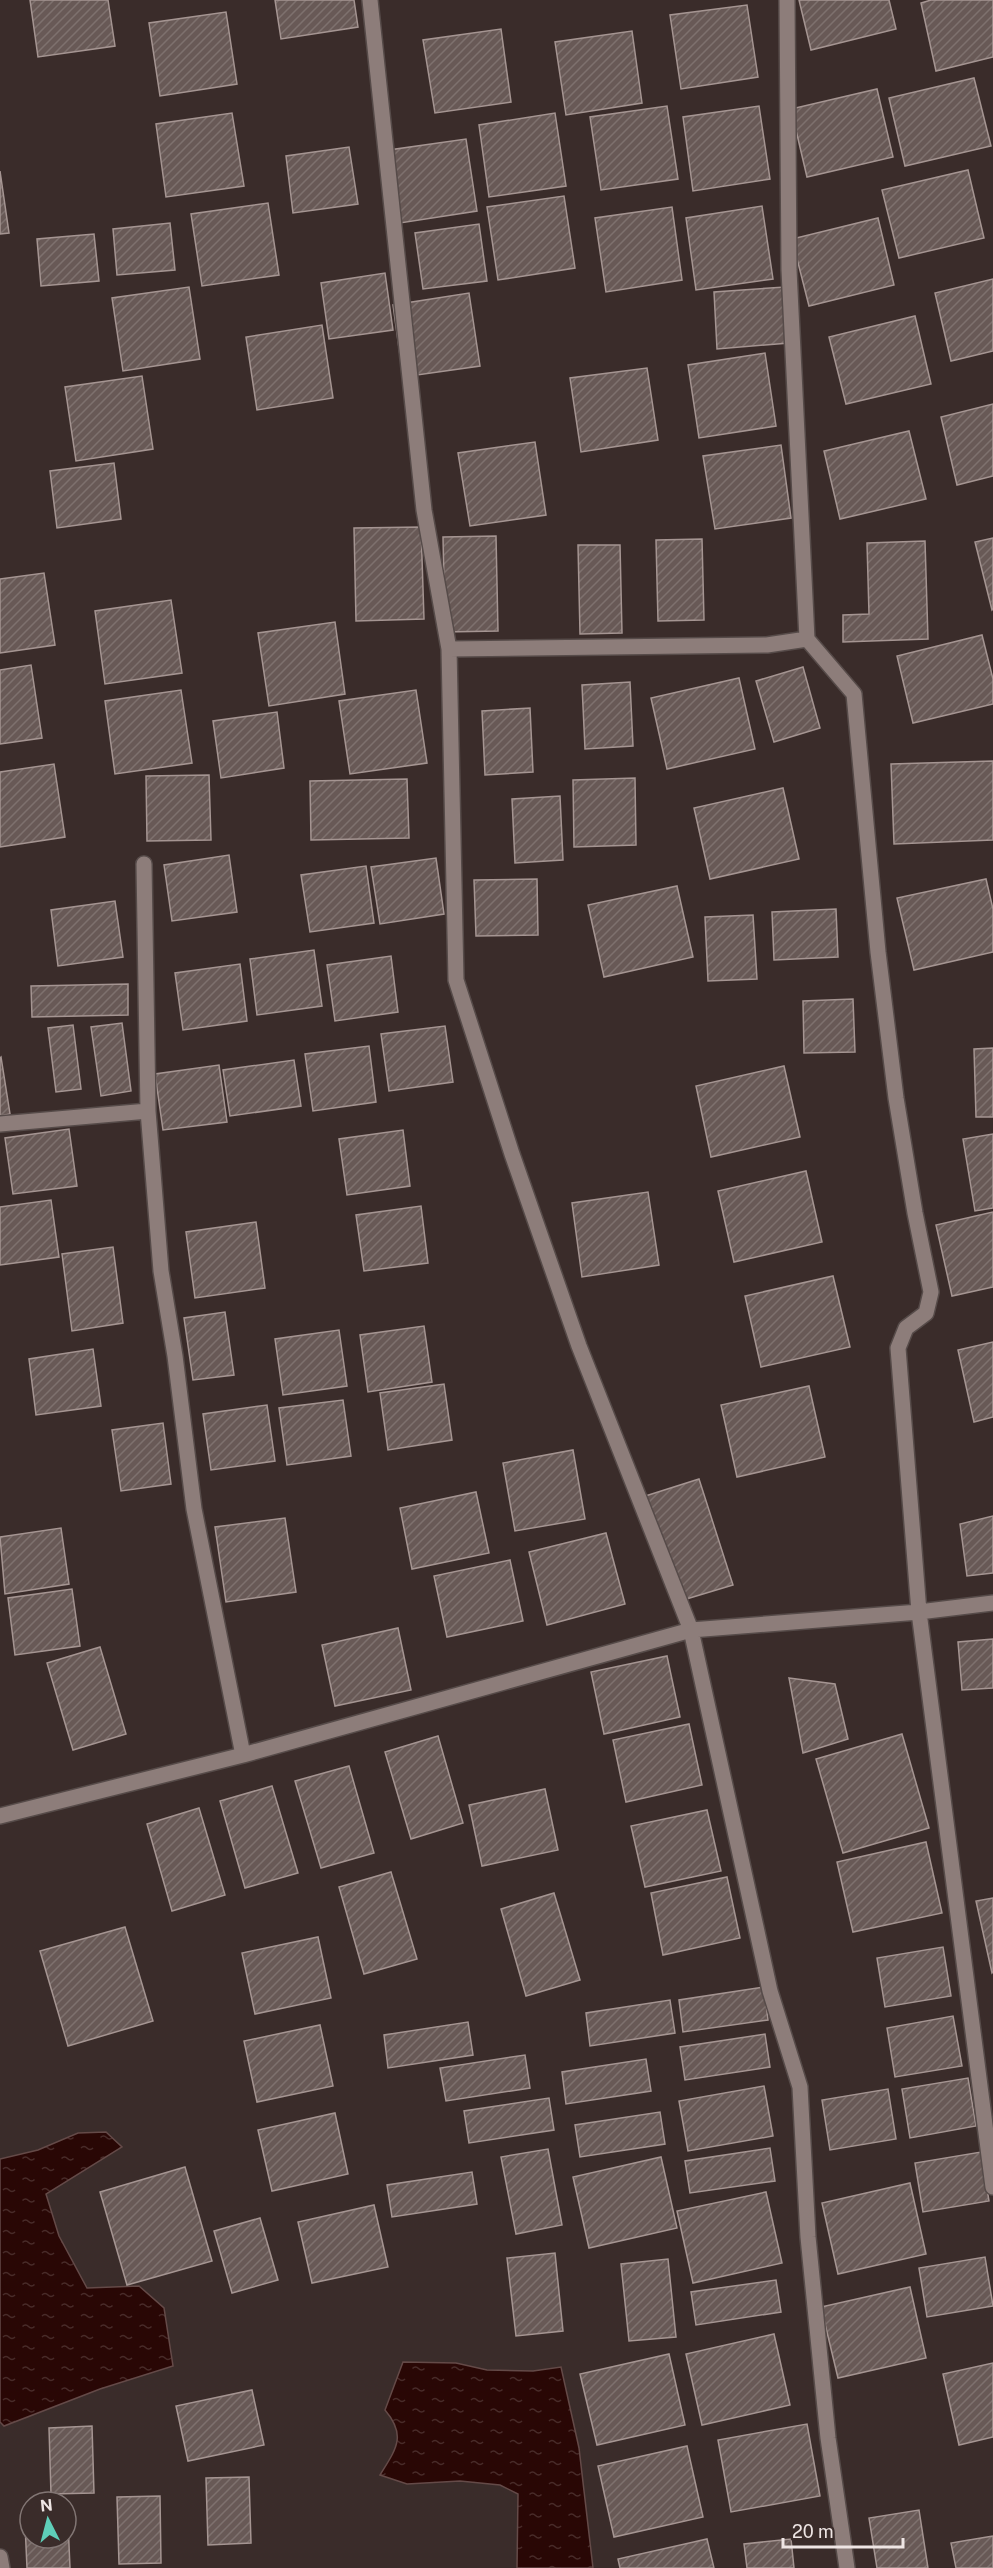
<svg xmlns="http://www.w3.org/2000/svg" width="993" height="2568" viewBox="0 0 993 2568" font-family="'Public Sans',sans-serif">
  <defs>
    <pattern id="water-ripples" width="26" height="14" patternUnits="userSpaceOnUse" patternTransform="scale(1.5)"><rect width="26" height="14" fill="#290705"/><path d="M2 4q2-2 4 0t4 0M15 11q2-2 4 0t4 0" fill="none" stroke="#482b29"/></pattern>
    <pattern id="building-hatch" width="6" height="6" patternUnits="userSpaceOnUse" patternTransform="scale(1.5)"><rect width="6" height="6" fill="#685956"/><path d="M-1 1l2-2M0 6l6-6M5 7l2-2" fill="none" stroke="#7e716e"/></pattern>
  </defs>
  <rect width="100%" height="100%" fill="#3a2c2a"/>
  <path fill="url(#water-ripples)" stroke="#644a48" stroke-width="1.5" d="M106,2132l16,15 -76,47 13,42 28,52 52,-2 25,22 9,58 -73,23 -96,37 -4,-4v-263l38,-9 40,-17z
    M403,2362l53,1 31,7 46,1 28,-4 18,81 14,120h-76l1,-74 -18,-9 -40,-4 -53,3 -27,-9c16,-26 27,-39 5,-65z"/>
  <path fill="url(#building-hatch)" stroke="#a59592" stroke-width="1.5" d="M30,0h78l7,46 -77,11z
    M275,0h79l4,27 -77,12z
    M799,0h90l7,29 -85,21z
    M931,0h62v57l-57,14 -15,-68z
    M747,5l11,72 -77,12 -11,-74z
    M226,12l11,72 -77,12 -11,-73z
    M501,29l10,73 -76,11 -12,-73z
    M632,31l10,72 -76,12 -11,-73z
    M974,78l17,68 -86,20 -16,-68z
    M877,89l16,68 -86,20 -16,-68z
    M667,106l11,73 -77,11 -11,-73z
    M759,106l11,73 -77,12 -10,-74z
    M232,113l12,73 -78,11 -10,-73z
    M555,113l11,73 -77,11 -10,-72z
    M466,139l11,72 -77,12 -11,-73z
    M349,147l9,57 -65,9 -7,-57z
    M968,170l16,68 -85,20 -17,-68z
    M0,171l9,62 -9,1z
    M564,196l11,72 -77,12 -11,-73z
    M268,203l11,72 -77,11 -11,-72z
    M762,206l11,73 -77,11 -10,-72z
    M672,207l10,73 -76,12 -11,-74z
    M878,218l16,67 -85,21 -17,-67z
    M170,223l5,47 -58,5 -4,-46z
    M479,224l8,57 -64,8 -8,-56z
    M94,234l5,47 -58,5 -4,-47z
    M385,273l8,57 -64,9 -8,-56z
    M993,279v72l-42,10 -16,-68z
    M189,287l11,72 -77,12 -11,-73z
    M785,287l4,56 -72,6 -3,-57z
    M469,293l11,73 -77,11 -10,-72z
    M915,316l16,68 -85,20 -17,-67z
    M322,325l11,73 -76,12 -11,-73z
    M765,353l11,73 -77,12 -11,-73z
    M647,368l11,72 -77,12 -11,-74z
    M142,376l11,73 -77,12 -11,-74z
    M993,404v72l-36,9 -16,-68z
    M909,431l17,68 -86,20 -16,-68z
    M535,442l11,73 -76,11 -12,-73z
    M781,445l10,73 -76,11 -12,-73z
    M114,463l7,56 -64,9 -7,-57z
    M421,527l3,92 -68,2 -2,-93z
    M496,536l2,95 -53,1 -2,-95z
    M993,538v71l-1,1 -17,-68z
    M702,539l2,81 -46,1 -2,-81z
    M925,541l3,98 -85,3v-27l26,-1 -2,-71z
    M578,545h42l2,88 -42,1z
    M44,573l11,72 -55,8v-74z
    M171,600l11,73 -77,11 -10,-73z
    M335,622l10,72 -76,12 -11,-73z
    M982,635l11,44v25l-80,19 -16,-67z
    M31,665l11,73 -42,6v-74z
    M803,667l17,61 -46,14 -18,-61z
    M739,678l16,71 -88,20 -16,-71z
    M630,682l3,64 -48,3 -3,-64z
    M181,690l11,73 -77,11 -10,-73z
    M416,690l11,73 -77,11 -11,-73z
    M530,708l3,64 -48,3 -3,-64z
    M277,712l7,56 -63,10 -8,-57z
    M993,761v79l-99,4 -3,-80z
    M54,764l11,73 -65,10v-75z
    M209,775l2,65 -64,1 -1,-65z
    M635,778l1,67 -62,2 -1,-67z
    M407,779l2,59 -98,2 -1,-59z
    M783,788l16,71 -89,20 -16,-71z
    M560,796l3,64 -48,3 -3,-64z
    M229,855l8,57 -65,9 -8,-56z
    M436,858l8,56 -64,10 -9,-57z
    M366,866l8,57 -64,9 -9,-57z
    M537,879l1,56 -62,1 -2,-56z
    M986,879l7,30v43l-79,18 -17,-72z
    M677,886l16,71 -89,20 -16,-72z
    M115,901l8,56 -65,9 -7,-56z
    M836,909l2,48 -64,3 -2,-48z
    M753,915l4,64 -49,2 -3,-64z
    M314,950l8,56 -65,9 -7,-56z
    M391,956l7,56 -63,9 -8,-56z
    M240,964l7,57 -64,9 -8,-57z
    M128,984v31l-96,2 -1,-31z
    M853,999l2,53 -51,1 -1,-52z
    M122,1023l9,68 -30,5 -10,-69z
    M73,1025l8,64 -25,3 -8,-64z
    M445,1026l8,56 -64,9 -8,-57z
    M369,1046l7,56 -63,9 -8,-57z
    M993,1048v69h-17l-2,-68z
    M1,1057l9,57 -10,2v-58z
    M294,1060l7,46 -71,10 -7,-46z
    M219,1065l8,57 -64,8 -8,-56z
    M784,1066l16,71 -89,20 -15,-71z
    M69,1129l8,57 -64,8 -8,-56z
    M403,1130l7,56 -63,9 -8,-56z
    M993,1134v74l-18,3 -12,-72z
    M806,1171l16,71 -88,20 -16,-71z
    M648,1192l11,73 -77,12 -10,-74z
    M51,1200l8,57 -59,8v-58z
    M421,1206l7,57 -64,8 -8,-56z
    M993,1212v75l-41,9 -16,-71z
    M256,1222l9,66 -70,10 -9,-66z
    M113,1247l10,76 -51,8 -10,-77z
    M833,1276l17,71 -89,20 -16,-71z
    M225,1312l9,63 -41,5 -9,-62z
    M424,1326l8,56 -64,10 -8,-57z
    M339,1330l8,56 -64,9 -8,-56z
    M993,1342v75l-19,5 -16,-72z
    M93,1349l8,57 -65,9 -7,-56z
    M444,1384l8,56 -64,10 -8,-57z
    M809,1386l16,71 -88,20 -16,-72z
    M343,1400l8,56 -64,9 -8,-57z
    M267,1405l8,56 -64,9 -8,-56z
    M163,1423l8,61 -50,7 -9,-61z
    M573,1450l12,69 -70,12 -12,-68z
    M699,1479l34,106 -60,18 -34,-105z
    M476,1492l13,61 -77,16 -12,-61z
    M993,1516v57l-26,3 -7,-52z
    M285,1518l11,74 -70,10 -11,-75z
    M61,1528l8,56 -64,10 -5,-57z
    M606,1533l19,71 -78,21 -18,-73z
    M510,1560l13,61 -76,16 -13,-61z
    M72,1589l8,57 -65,9 -7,-57z
    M398,1628l13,62 -76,16 -13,-61z
    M993,1639v49l-31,2 -4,-48z
    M100,1647l26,87 -53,16 -26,-87z
    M667,1656l13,61 -76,17 -13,-62z
    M789,1678l46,6 13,55 -45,14z
    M689,1724l13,61 -76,17 -13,-62z
    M902,1734l27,94 -86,25 -27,-94z
    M438,1736l25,87 -52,16 -26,-87z
    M349,1766l25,87 -53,15 -26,-87z
    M272,1786l26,87 -53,15 -25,-87z
    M545,1789l13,61 -76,16 -13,-61z
    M199,1808l26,87 -53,16 -25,-87z
    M707,1810l14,61 -76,16 -14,-61z
    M926,1842l16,71 -89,19 -16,-70z
    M391,1872l26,87 -53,15 -25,-87z
    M727,1877l13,61 -77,17 -12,-62z
    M554,1893l26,87 -54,16 -25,-87z
    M993,1898v74l-1,1 -16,-72z
    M125,1927l28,94 -85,25 -28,-95z
    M318,1937l13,61 -76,16 -13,-61z
    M943,1947l8,49 -66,11 -8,-49z
    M764,1987l4,33 -85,12 -4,-32z
    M670,2000l5,33 -85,13 -4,-33z
    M953,2016l9,50 -67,11 -8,-49z
    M468,2022l5,33 -85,13 -4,-33z
    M320,2025l13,61 -76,16 -13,-61z
    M765,2034l5,33 -85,13 -5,-33z
    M525,2055l5,33 -84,13 -6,-33z
    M646,2059l5,32 -85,13 -4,-32z
    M968,2078l8,48 -66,12 -8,-49z
    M764,2086l9,50 -85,15 -9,-50z
    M888,2089l8,50 -66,11 -8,-50z
    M549,2098l5,32 -85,13 -5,-32z
    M660,2112l5,32 -85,13 -5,-32z
    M335,2113l13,61 -76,17 -14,-61z
    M770,2148l5,33 -85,12 -5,-32z
    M548,2149l14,76 -46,9 -15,-77z
    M981,2152l8,49 -66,11 -8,-49z
    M661,2157l16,71 -88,20 -16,-71z
    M185,2167l27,94 -85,24 -27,-93z
    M472,2172l5,32 -85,13 -5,-32z
    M910,2183l16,71 -88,20 -16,-71z
    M766,2192l16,71 -89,20 -16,-72z
    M374,2205l14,62 -76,16 -14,-61z
    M260,2218l18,62 -46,13 -18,-62z
    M555,2253l8,78 -47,5 -9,-78z
    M985,2257l8,49 -66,11 -8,-49z
    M668,2259l8,78 -47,4 -8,-77z
    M776,2280l5,32 -85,13 -5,-33z
    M910,2287l16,71 -88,20 -17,-71z
    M774,2334l16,71 -88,20 -16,-71z
    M669,2354l16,71 -88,20 -17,-71z
    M993,2363v74l-34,8 -16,-71z
    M252,2390l12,55 -76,16 -12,-55z
    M807,2424l13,72 -89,16 -13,-72z
    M92,2426l2,67 -43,1 -2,-66z
    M687,2446l16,71 -89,20 -16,-71z
    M249,2477l2,66 -43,2 -2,-67z
    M160,2496l1,67 -42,1 -2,-67z
    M919,2510l9,58h-51l-8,-50z
    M66,2522h2l2,46h-43l-2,-44h5v14h36z
    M993,2536v32h-37l-5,-25z
    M707,2539l7,29h-94l-2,-9z
    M791,2539l3,29h-47l-3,-24z"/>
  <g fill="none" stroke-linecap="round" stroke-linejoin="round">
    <defs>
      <path id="minor" d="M370,0l54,510 25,139 7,331 56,174 67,192 112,284 79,361 30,96 8,150 20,201 19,130
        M787,0l2,270 18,369 47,55 24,258 18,146 19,115 16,79 -5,21 -20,15 -8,20 21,264 74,575
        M449,649l318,-4 40,-6
        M144,864l4,247 13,160 14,85 19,153 49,246
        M0,1124l148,-13
        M0,1816l243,-61 448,-125 228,-18 74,-9
        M0,2557l2,11"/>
    </defs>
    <use href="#minor" stroke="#564b49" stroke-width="18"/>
    <use href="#minor" stroke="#8d7d7a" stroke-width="15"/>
  </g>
  <g transform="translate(48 2520) rotate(354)"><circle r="28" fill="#3a2c2a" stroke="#827674" stroke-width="1.5"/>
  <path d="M0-4.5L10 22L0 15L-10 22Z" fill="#5eceb8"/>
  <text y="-9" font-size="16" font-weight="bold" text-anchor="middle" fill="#eee5e4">N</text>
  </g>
  <path d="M783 2538v9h120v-9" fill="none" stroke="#eee5e4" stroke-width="3"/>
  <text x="792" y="2538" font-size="18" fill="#eee5e4" stroke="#3a2c2a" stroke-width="4.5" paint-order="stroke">20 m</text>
</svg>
